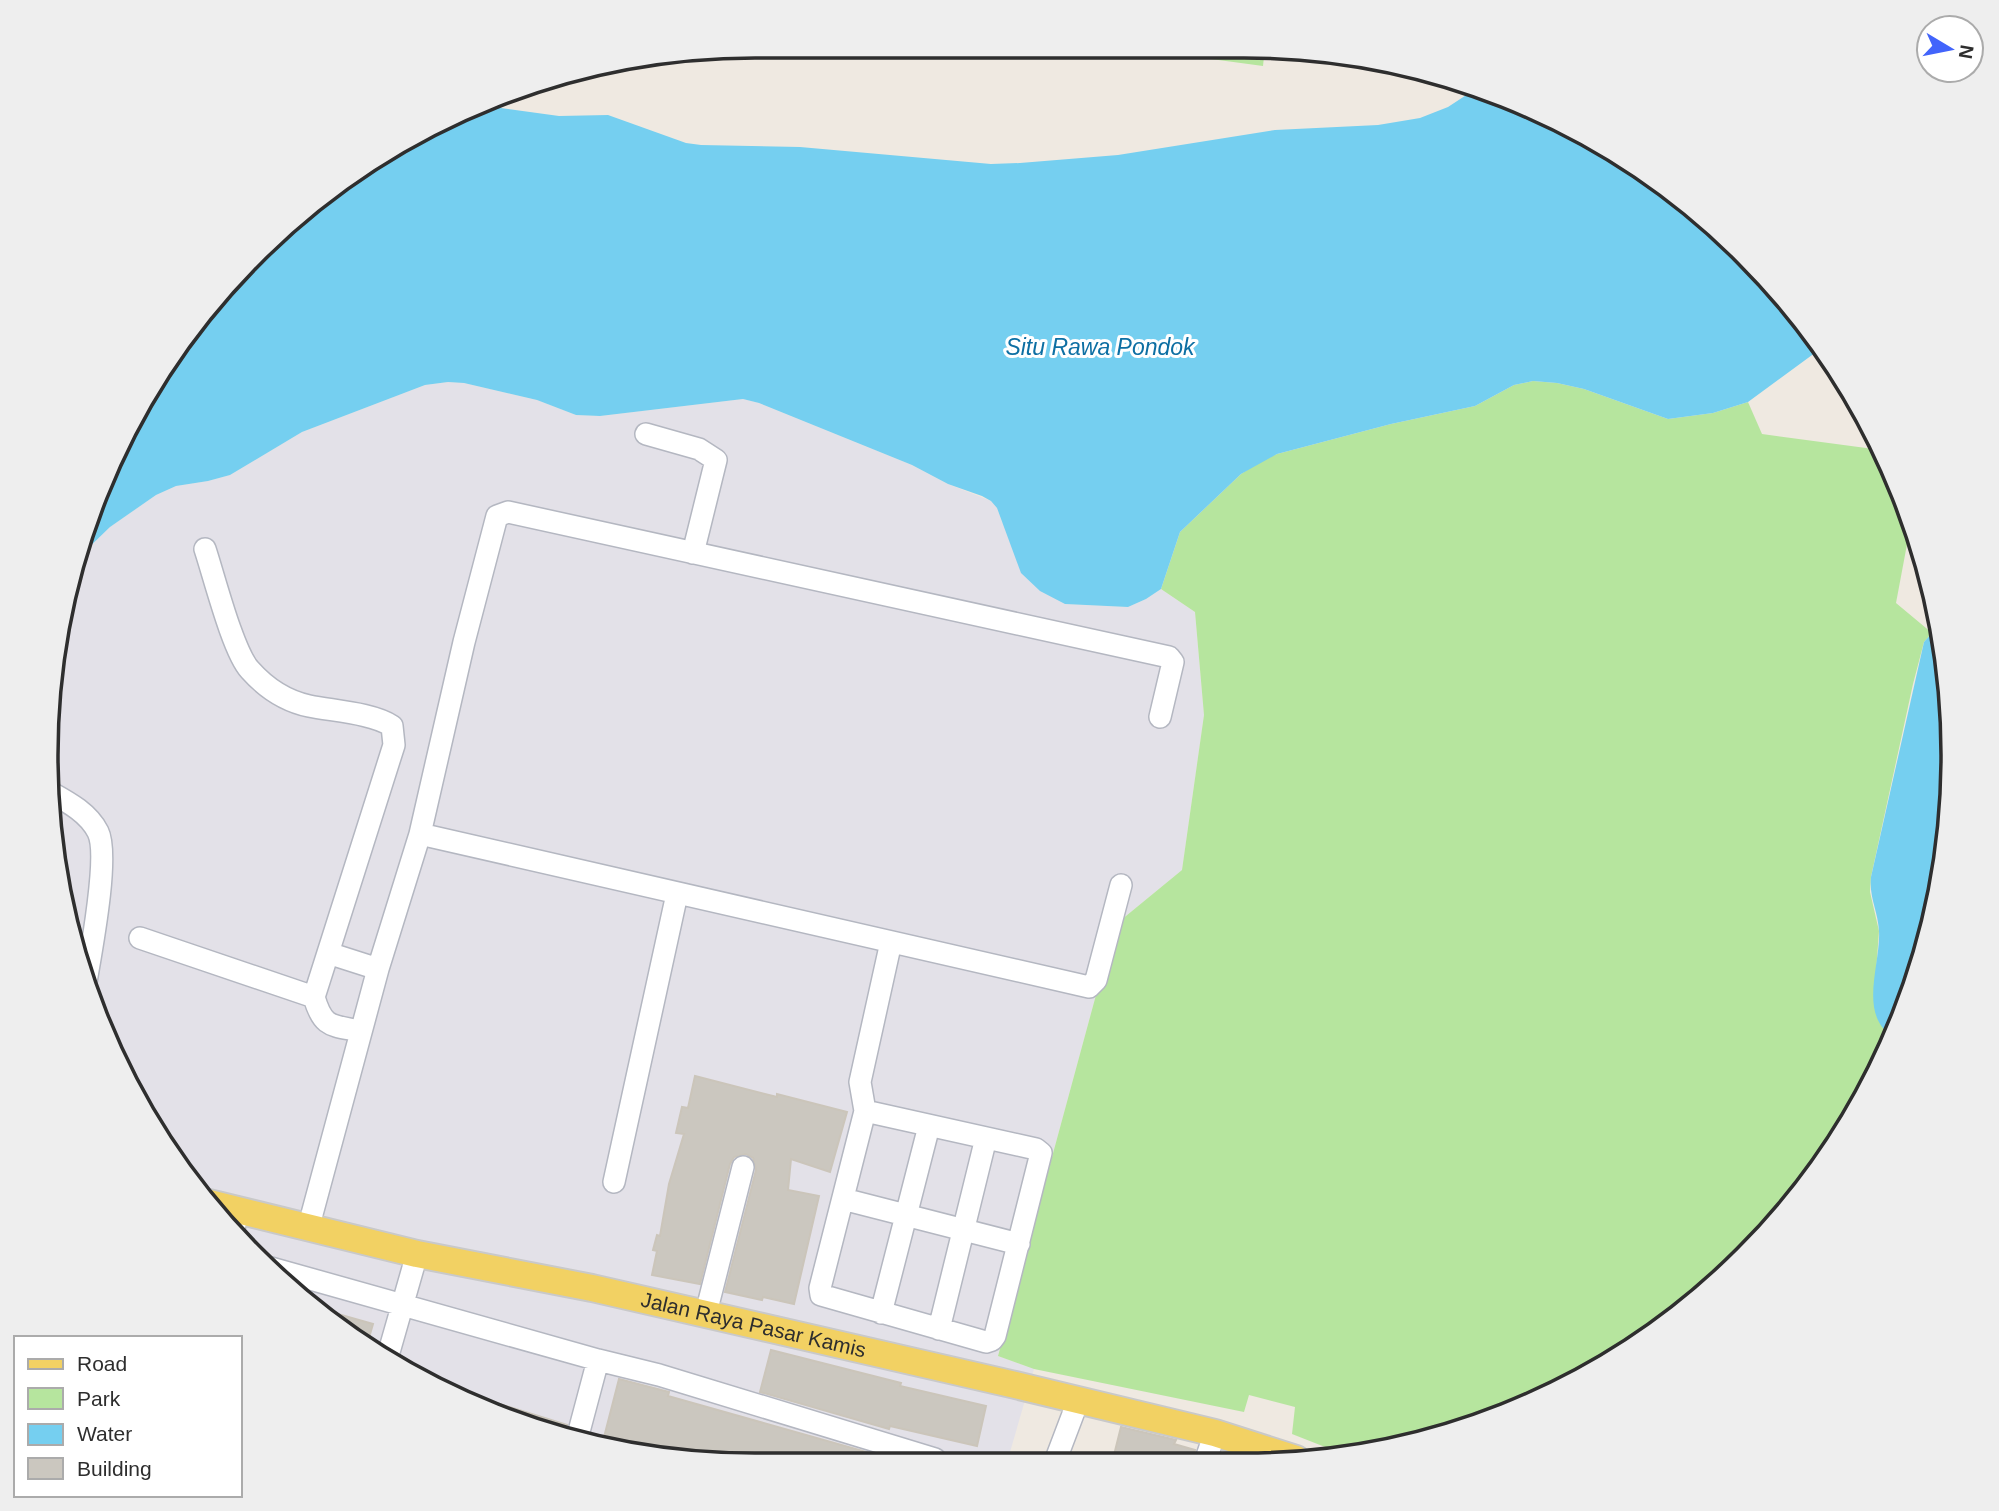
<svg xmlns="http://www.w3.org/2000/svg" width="1999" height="1511" viewBox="0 0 1999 1511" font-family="Arial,sans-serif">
  <rect width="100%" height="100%" fill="#efe9e1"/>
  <path fill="#e3e1e8" d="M448,382l16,1 73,17 39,15 24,1 143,-17 16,4 153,62 36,19 43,17 6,7 5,14 63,82 63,3 18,-8 15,-10 34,23 9,103 -22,155 -67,55 -117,431 36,13 -26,90h-346l-135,-31 -166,-82 -107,-88 -89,-108 -82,-166 -36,-182 12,-185 21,-61 30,-29 46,-32 20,-9 32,-5 22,-6 72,-43 123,-47z"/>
  <path fill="#b6e59e" d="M1122,47h143l-2,19z
    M1533,381l24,2 27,6 84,30 45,-6 35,-11 14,32 119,16 18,33 12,40 -15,80 36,30 -8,9 -11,42 -42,193 -1,15 9,39 -5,69 14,34 6,3 -60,113 -88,107 -108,89 -123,66 -167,44 -56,-22 3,-27 -46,-12 -5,17 -210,-43 -36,-13 117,-431 67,-55 22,-155 -9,-103 -34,-23 19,-57 61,-58 18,-12 18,-8 114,-30 84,-18 39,-21z"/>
  <path fill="#75cff0" d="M1477,88l81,31 117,73 71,62 77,93 -75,55 -35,11 -45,6 -84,-30 -27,-6 -24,-2 -19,4 -39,21 -84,18 -114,30 -36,20 -61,58 -19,57 -15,10 -18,8 -63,-3 -25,-13 -19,-18 -24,-65 -6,-7 -9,-5 -34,-12 -36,-19 -153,-62 -16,-4 -143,17 -24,-1 -39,-15 -73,-17 -16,-1 -23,3 -123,47 -72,43 -22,6 -32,5 -20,9 -46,32 -30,29 39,-115 103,-154 101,-95 77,-51 86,-35 73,10 49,-1 78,28 15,2 99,2 191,17 29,-1 98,-8 157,-25 103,-5 42,-7 28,-11z
    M1941,631l12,124 -13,139 -40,133 -6,10c-37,-21 -13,-73 -15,-106 -1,-20 -10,-33 -8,-54l53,-235 8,-9z"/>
  <path fill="#cbc7bf" stroke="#cbc5ba" stroke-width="2" d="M695,1076l82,21v-3l70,18 -17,60 -39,-13 -3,31 31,6 -25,108 -31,-7 -1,3 -37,-8 31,-122 -3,-12 -7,-4 -12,3 -4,7 -30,120 -48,-9 5,-24 -4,-1 4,-15 3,1 9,-52 15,-50 -8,-1 6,-26 6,1z
    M313,1307l60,17 -7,24 -5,-2z
    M771,1350l130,33 -1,3 86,20 -9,40 -87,-20 -1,3 -129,-37z
    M619,1379l50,13 -1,4 216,61v2h-222l-60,-14z
    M493,1402l74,23 -3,11 -37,-8 -37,-19z
    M1121,1427l55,13 -2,4 21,6 -2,9h-80z"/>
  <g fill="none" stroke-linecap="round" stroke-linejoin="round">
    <defs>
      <path id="minor" d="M646,434l53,15 17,11 -23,93
        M205,549c9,27 28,103 45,121 16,18 36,31 59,36 24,5 63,7 83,20l2,19 -80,252c9,31 17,28 46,34
        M48,791c18,10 40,21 50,41 12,24 -8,125 -13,156
        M420,834l669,153 7,-7 25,-95
        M140,938l174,59
        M328,953l50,16
        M865,1111l171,38 5,4 -46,183 -3,4 -6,2 -165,-47 -1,-7 45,-177 -5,-29 31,-140
        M614,1182l63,-288
        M843,1199l176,45
        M308,1229l70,-260 42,-135 44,-192 33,-126 11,-4 661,145 4,5 -13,55
        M233,1233l5,-22
        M264,1266l334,94 61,15 276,84
        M706,1313l37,-146
        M881,1313l48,-187
        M939,1329l47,-191
        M387,1359l30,-105
        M577,1439l21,-79
        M1056,1459l22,-58
        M1206,1459l9,-26"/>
      <g id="major">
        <path id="s1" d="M209,1203l208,51 175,34 419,96 204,49 81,26"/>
      </g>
    </defs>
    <use href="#minor" stroke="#b4b7c1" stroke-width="24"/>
    <use href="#major" stroke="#c9c9c9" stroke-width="30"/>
    <use href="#minor" stroke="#fff" stroke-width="21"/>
    <use href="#major" stroke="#f2d163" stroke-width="26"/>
  </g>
  <g text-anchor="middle" stroke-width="6" stroke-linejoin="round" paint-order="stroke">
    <g font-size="21" fill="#2e2e2e" stroke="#fff">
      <text dy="7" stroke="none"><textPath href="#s1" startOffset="558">Jalan Raya Pasar Kamis</textPath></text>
    </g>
    <g font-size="23" font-style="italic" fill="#0d6fa3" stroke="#fff">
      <text x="1100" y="355">Situ Rawa Pondok</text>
    </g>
  </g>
  <path d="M0 0H1999V1511H0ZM755 58H1244A697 697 0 0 1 1941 755V756A697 697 0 0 1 1244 1453H755A697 697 0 0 1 58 756V755A697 697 0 0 1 755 58Z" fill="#eee" fill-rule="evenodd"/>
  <path fill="none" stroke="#2e2e2e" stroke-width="3.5" d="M755 58H1244A697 697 0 0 1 1941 755V756A697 697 0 0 1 1244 1453H755A697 697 0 0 1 58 756V755A697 697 0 0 1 755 58Z"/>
  <rect x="14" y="1336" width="228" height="161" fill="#ffffff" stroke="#ababab" stroke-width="2"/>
  <rect x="28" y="1359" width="35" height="10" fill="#f2d163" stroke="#ababab" stroke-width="2"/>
  <text x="77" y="1371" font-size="21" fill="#2e2e2e">Road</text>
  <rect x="28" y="1388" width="35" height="21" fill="#b6e59e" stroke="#ababab" stroke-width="2"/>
  <text x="77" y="1406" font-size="21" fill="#2e2e2e">Park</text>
  <rect x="28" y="1424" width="35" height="21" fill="#75cff0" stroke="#ababab" stroke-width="2"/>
  <text x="77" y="1441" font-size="21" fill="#2e2e2e">Water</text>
  <rect x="28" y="1458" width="35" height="21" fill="#cbc7bf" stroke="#ababab" stroke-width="2"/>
  <text x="77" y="1476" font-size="21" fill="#2e2e2e">Building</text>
  <g transform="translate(1950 49) rotate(100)"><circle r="33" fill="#ffffff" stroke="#ababab" stroke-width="2"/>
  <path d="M0-5L12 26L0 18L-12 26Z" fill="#4264fb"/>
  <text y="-10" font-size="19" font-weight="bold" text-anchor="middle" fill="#2e2e2e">N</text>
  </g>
</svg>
